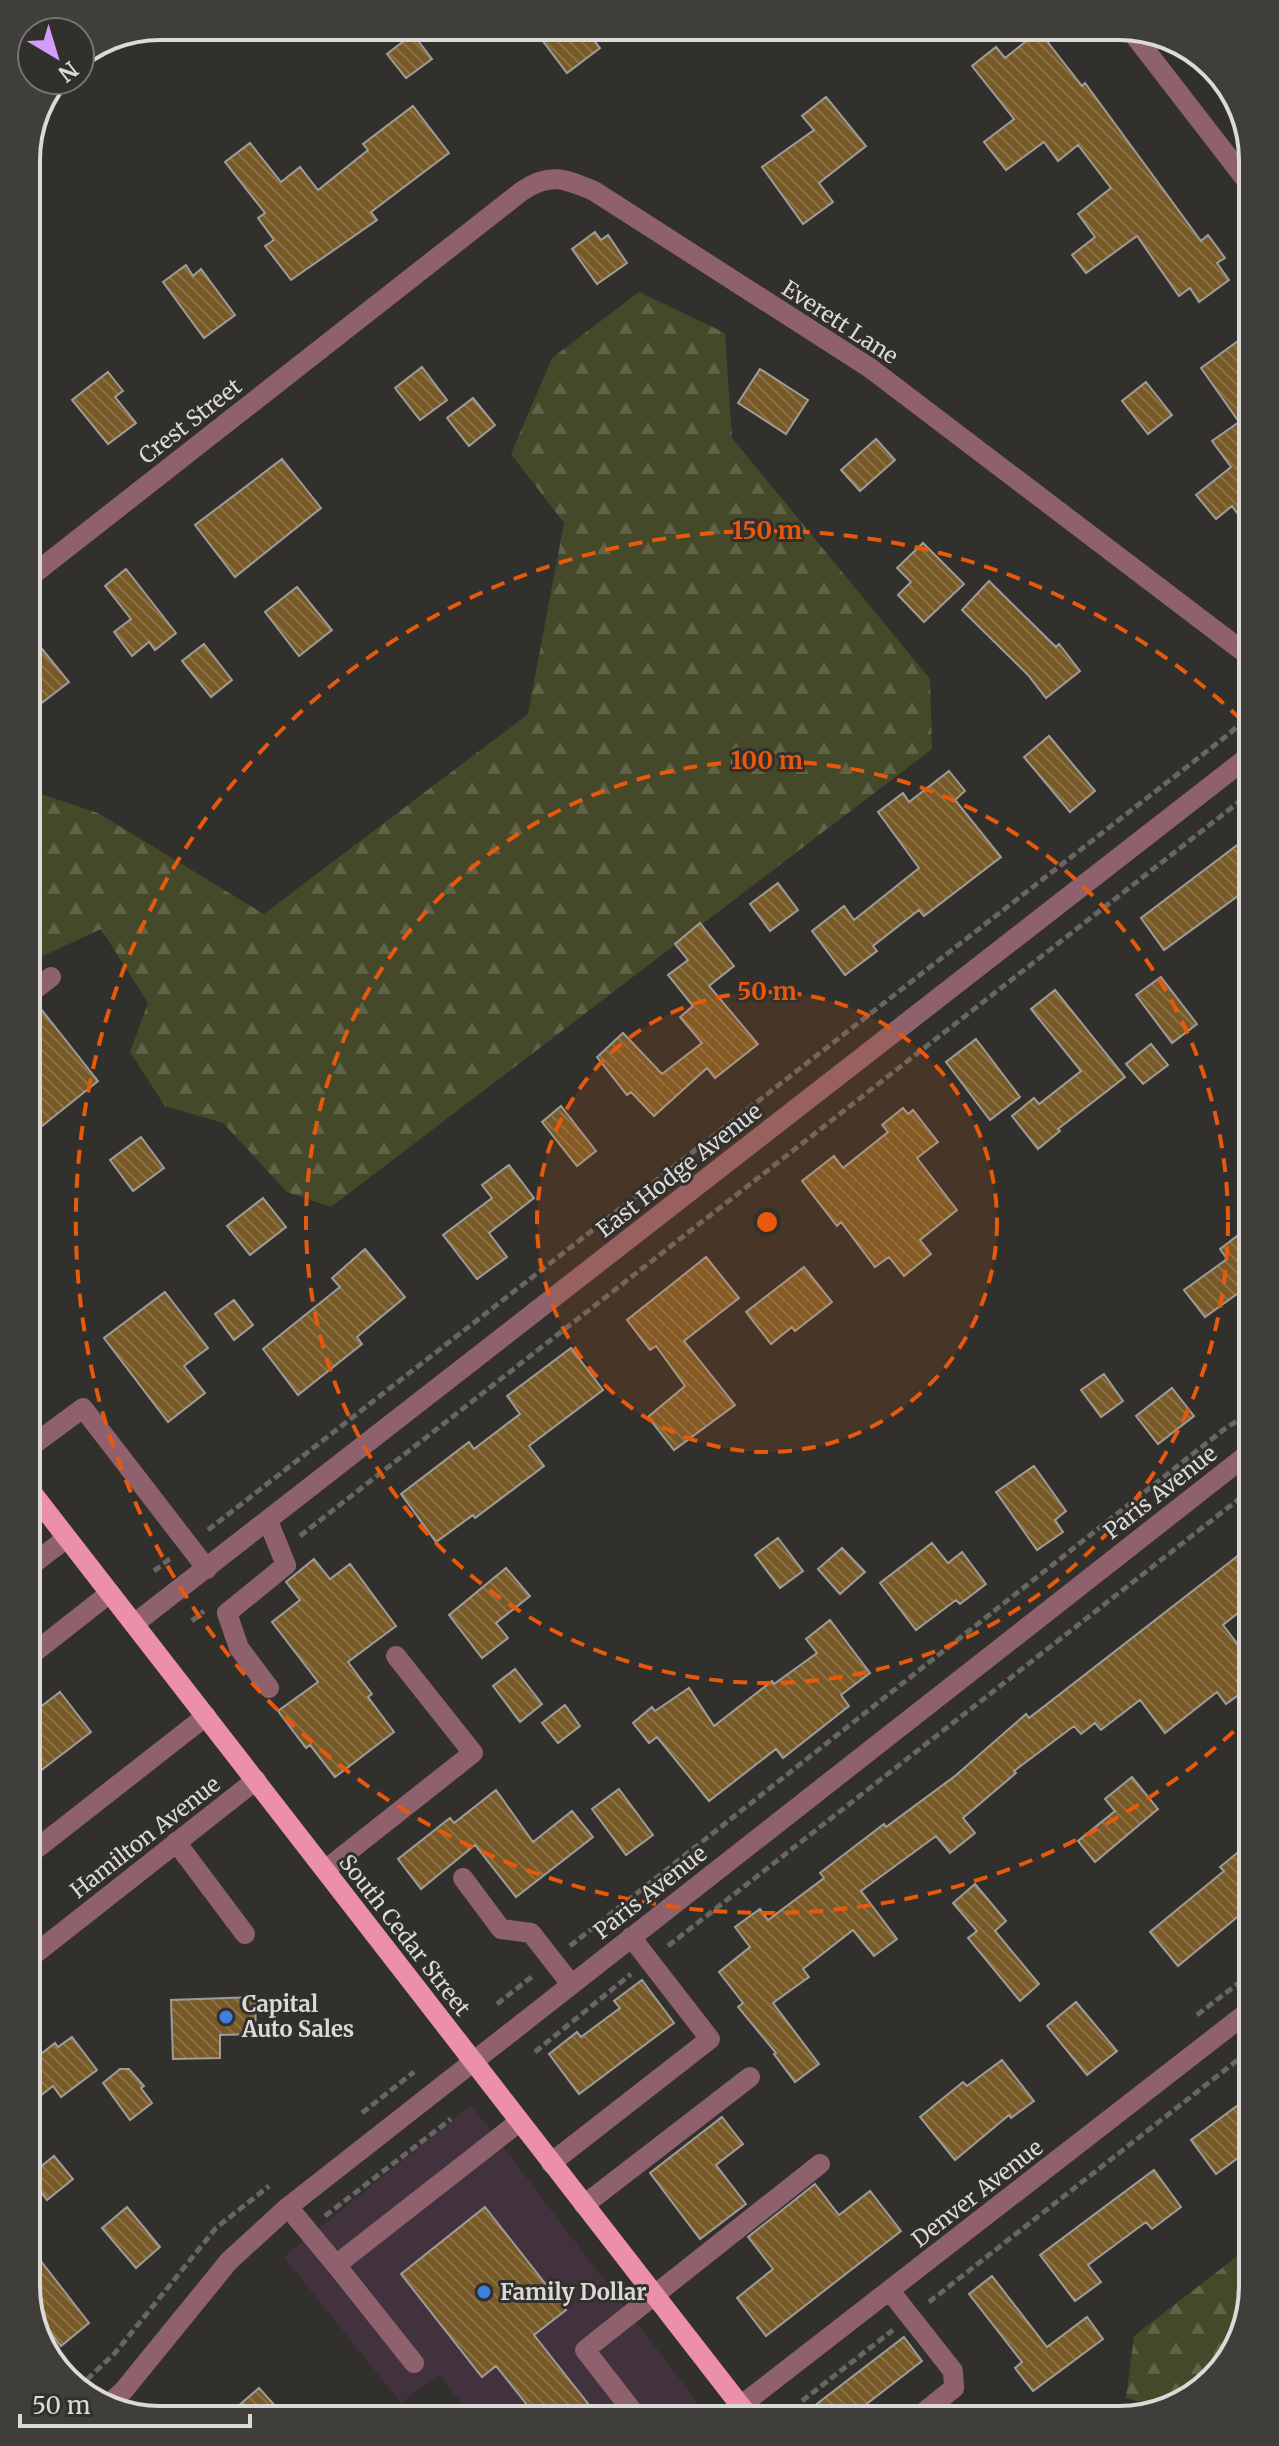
<svg xmlns="http://www.w3.org/2000/svg" width="1279" height="2446" viewBox="0 0 1279 2446" font-family="Merriweather,serif">
  <defs>
    <pattern id="forest-firs" width="22" height="20" patternUnits="userSpaceOnUse" patternTransform="scale(2)"><rect width="22" height="20" fill="#454929"/><path d="M5 1l3.5 6h-7zM16 11l3.5 6h-7z" fill="#5f6347"/></pattern>
    <pattern id="building-back-hatch" width="6" height="6" patternUnits="userSpaceOnUse" patternTransform="scale(2)"><rect width="6" height="6" fill="#785a28"/><path d="M-1 5l2 2M0 0l6 6M5-1l2 2" fill="none" stroke="#8b7146"/></pattern>
  </defs>
  <rect width="100%" height="100%" fill="#32302d"/>
  <path fill="#42323d" d="M471,2105l233,306 -4,3 -227,3 -34,-42 -38,28 -117,-146z"/>
  <path fill="url(#forest-firs)" d="M639,292l86,41 7,105 198,241 2,70 -601,458 -44,-15 -64,-69 -58,-17 -35,-54 18,-49 -47,-74 -75,35v-175l72,24 166,101 264,-200 36,-191 -53,-69 41,-96z
    M1253,2244v43l-23,74 -59,49 -45,-12 8,-62z"/>
  <path fill="url(#building-back-hatch)" stroke="#9e9c99" stroke-width="2" d="M587,31l13,17 -33,25 -31,-41z
    M1039,31l43,55 3,-3 116,158 7,-6 17,23 -8,5 12,17 -30,22 -9,-14 -11,8 -42,-60 -51,37 -14,-18 23,-18 -17,-23 33,-26 -33,-43 -20,16 -14,-19 -38,28 -22,-28 30,-23 -42,-53 24,-19 9,11z
    M413,34l19,25 -26,19 -19,-24z
    M826,97l40,49 -47,37 14,19 -30,22 -41,-57 52,-37 -12,-14z
    M413,106l36,47 -78,59 6,8 -86,60 -26,-34 9,-6 -16,-22 7,-5 -40,-51 25,-19 31,39 19,-15 18,23 50,-40 -5,-6z
    M595,232l6,8 7,-5 19,28 -30,21 -25,-35z
    M186,265l7,11 8,-7 34,46 -31,23 -41,-56z
    M1253,330v204l-21,-28 -16,13 -20,-24 35,-28 -19,-26 27,-19 -38,-54z
    M422,367l25,33 -27,20 -25,-32z
    M760,369l48,31 -22,34 -48,-31z
    M108,372l15,19 -8,6 21,26 -28,21 -36,-44z
    M1146,382l26,33 -24,19 -26,-33z
    M473,398l22,27 -26,21 -22,-28z
    M876,439l19,21 -35,31 -19,-21z
    M282,459l39,49 -86,69 -40,-52z
    M923,543l41,41 -40,38 -26,-27 13,-13 -14,-14z
    M126,569l50,64 -21,17 -6,-8 -17,14 -18,-24 17,-13 -26,-33z
    M989,581l67,66 3,-3 21,27 -34,27 -18,-23 -66,-65z
    M297,587l35,43 -33,26 -34,-44z
    M204,644l28,36 -21,17 -29,-36z
    M42,649l27,33 -43,33v-54z
    M1049,736l46,55 -25,21 -46,-55z
    M949,771l16,20 -10,9 46,57 -77,59 -5,-6 -46,36 4,5 -32,24 -33,-44 32,-25 10,14 65,-52 -41,-56 25,-19 6,9z
    M1253,833v82l-15,-19 -74,54 -23,-32z
    M778,883l20,27 -28,21 -20,-27z
    M700,923l34,43 -25,20 49,58 -43,34 -8,-10 -53,48 -23,-24 -4,3 -30,-38 26,-24 39,41 40,-31 -22,-26 13,-11 -25,-31 20,-15 -13,-16z
    M1161,977l36,47 -25,19 -36,-48z
    M1055,990l70,87 -67,52 2,2 -22,18 -26,-33 22,-18 5,6 42,-33 -50,-62z
    M37,1004l61,77 -72,58v-130z
    M976,1039l44,58 -30,23 -44,-58z
    M1151,1044l17,21 -25,19 -17,-20z
    M561,1106l35,45 -19,15 -35,-44z
    M903,1108l5,6 5,-4 25,32 -21,16 40,52 -37,30 11,14 -27,22 -15,-19 -14,10 -34,-45 -4,4 -35,-45 32,-25 9,12 45,-36 -6,-7z
    M141,1137l23,31 -31,23 -23,-31z
    M509,1165l25,33 -45,35 18,24 -30,22 -34,-44 49,-37 -10,-13z
    M263,1198l23,29 -36,28 -23,-29z
    M1241,1233l7,10 5,-3v52l-5,-6 -43,31 -21,-27 43,-31 -7,-10z
    M365,1249l40,48 -48,40 5,7 -64,51 -35,-46 77,-62 -8,-9z
    M706,1257l33,41 -55,43 51,64 -61,45 -26,-33 37,-31 -29,-40 -6,4 -23,-30z
    M804,1267l28,35 -37,29 -3,-4 -21,17 -25,-32z
    M165,1292l43,56 -24,18 21,27 -37,29 -64,-84z
    M234,1300l19,25 -19,15 -19,-26z
    M571,1348l32,42 -74,56 15,20 -69,52 -2,-3 -37,27 -35,-48 68,-52 5,7 46,-35 -13,-18z
    M1104,1374l19,27 -22,16 -20,-27z
    M1172,1388l22,28 -36,28 -22,-28z
    M1034,1466l32,45 -11,9 8,12 -26,18 -41,-58z
    M778,1538l25,33 -23,17 -25,-33z
    M932,1543l16,20 14,-11 24,32 -26,20 -4,-4 -40,30 -36,-47z
    M1253,1544v57l-30,24 30,39v5l-16,12 7,10 -18,13 -9,-12 -52,41 -25,-33 -39,30 -6,-7 -14,11 -7,-8 -60,45 2,2 -53,45 12,15 -25,20 -14,-17 -75,55 36,48 -23,17 -21,-26 -50,39 6,8 -36,26 46,61 -24,18 -21,-28 2,-1 -38,-46 5,-4 -24,-31 31,-25 -15,-20 25,-18 8,11 56,-42 -4,-5 39,-30 25,-19 2,3 69,-51 71,-62 3,4z
    M842,1548l23,24 -25,22 -22,-25z
    M314,1559l16,20 20,-15 46,62 -48,36 24,32 -4,3 26,35 -59,45 -25,-32 -4,3 -28,-37 40,-29 -46,-60 28,-22 -14,-18z
    M506,1568l24,28 -34,27 12,15 -26,20 -33,-43z
    M830,1620l40,53 -29,22 8,11 -66,52 -7,-9 -67,52 -52,-64 -8,6 -16,-20 19,-16 3,4 34,-23 25,38 58,-45 2,3 43,-31 -11,-14z
    M515,1669l27,35 -22,18 -27,-36z
    M60,1692l31,40 -65,50v-64z
    M565,1705l15,21 -22,17 -16,-20z
    M1132,1777l26,32 -63,53 -17,-21 37,-30 -10,-12z
    M619,1789l34,46 -27,20 -34,-46z
    M496,1790l37,52 39,-31 21,26 -77,60 -41,-52 -54,44 -23,-30 52,-41 4,5z
    M1253,1840v64l-75,62 -28,-34 74,-61 -4,-4z
    M975,1884l31,37 -11,10 44,53 -19,17 -52,-63 9,-7 -24,-28z
    M642,1980l32,43 -95,71 -30,-40 28,-22 4,5 39,-29 -6,-7z
    M255,1997l1,37 -36,1v23l-47,1 -2,-59z
    M1076,2002l41,49 -30,24 -40,-49z
    M72,2037l25,33 -36,27 -8,-11 -27,21v-41l29,-23 3,4z
    M1002,2060l32,41 -23,17 -2,-3 -54,45 -35,-43 43,-35 4,4z
    M120,2069h9l15,17 -3,2 11,15 -22,17 -27,-37z
    M1253,2094v53l-37,27 -25,-34z
    M722,2117l21,27 -27,21 30,39 -46,35 -50,-66z
    M54,2156l19,23 -26,21 -18,-24z
    M1154,2170l27,37 -29,22 -6,-7 -58,43 13,17 -26,19 -35,-46z
    M815,2184l24,31 31,-24 31,40 -135,105 -29,-38 36,-29 -25,-32z
    M127,2207l33,40 -24,21 -34,-40z
    M485,2207l81,103 -32,25 63,80 -61,1 -40,-50 -14,11 -81,-103z
    M26,2242l63,81 -28,23 -31,-40 -4,-20z
    M992,2276l55,71 40,-30 16,22 -70,52 -18,-23 7,-6 -53,-68z
    M904,2337l18,24 -67,52h-50z
    M259,2388l27,30 -63,1z"/>
  <g fill="none" stroke-linecap="round" stroke-linejoin="round">
    <path stroke="#676663" stroke-width="5" stroke-dasharray="8 4" stroke-linecap="butt" d="M208,1530l1021,-796 24,-22
      M300,1536l953,-745
      M154,1571l17,-13
      M192,1621l12,-10
      M570,1946l657,-519 26,-15
      M668,1946l585,-458
      M497,2004l37,-29
      M1197,2015l56,-43
      M535,2052l96,-78
      M362,2113l52,-41
      M325,2216l126,-97
      M929,2302l324,-254
      M78,2388l37,-35 101,-125 53,-42
      M802,2401l91,-71"/>
    <path stroke="#8f616d" stroke-width="20" d="M1127,26l126,163
      M26,580l496,-389c28,-19 43,-12 72,0l276,177 383,291
      M26,996l25,-19
      M26,1450l57,-42 124,161
      M268,1521l18,44 -59,48 12,35 30,40
      M26,1569l41,-31
      M134,1624l1119,-871
      M26,1659l84,-66
      M176,1842l69,92
      M26,1857l180,-141
      M325,1870l148,-117 -77,-97
      M463,1878l38,51 30,4 40,51
      M26,1961l230,-181
      M551,2163l159,-124 -79,-102
      M584,2205l166,-128
      M288,2207l48,58 183,-143
      M336,2265l78,98
      M890,2291l63,80 1,17 -30,24
      M108,2405l16,-15 105,-129 59,-54 965,-757
      M634,2413l-49,-63 235,-186
      M730,2414l523,-406"/>
    <path stroke="#ec8faa" stroke-width="20" d="M26,1485l721,929"/>
  </g>
  <circle cx="767" cy="1222" r="230" fill="#e8590c" fill-opacity=".12"/>
  <g fill="none" stroke="#e8590c" stroke-width="4" stroke-dasharray="14 10">
    <circle cx="767" cy="1222" r="230"/>
    <circle cx="767" cy="1222" r="461"/>
    <path d="M1251 1715A691 691 0 1 1 1251 729"/>
  </g>
  <g fill="#3f7fe0" stroke="#32302d" stroke-width="3">
    <circle cx="226" cy="2017" r="8"/>
    <circle cx="484" cy="2292" r="8"/>
  </g>
  <g text-anchor="middle" stroke-width="6" stroke-linejoin="round" paint-order="stroke">
    <g font-size="22" fill="#dbdad8" stroke="#32302d">
      <text transform="translate(840 322) rotate(33)" y="8">Everett Lane</text>
      <text transform="translate(190 421) rotate(-38)" y="8">Crest Street</text>
      <text transform="translate(679 1170) rotate(-38)" y="8">East Hodge Avenue</text>
      <text transform="translate(1160 1492) rotate(-38)" y="8">Paris Avenue</text>
      <text transform="translate(145 1837) rotate(-38)" y="8">Hamilton Avenue</text>
      <text transform="translate(650 1892) rotate(-38)" y="8">Paris Avenue</text>
      <text transform="translate(405 1935) rotate(52)" y="8">South Cedar Street</text>
      <text transform="translate(977 2193) rotate(-38)" y="8">Denver Avenue</text>
    </g>
    <g font-size="22" font-weight="bold" fill="#dbdad8" stroke="#32302d" text-anchor="start">
      <text x="242" y="2012">Capital<tspan x="242" dy="25">Auto Sales</tspan></text>
      <text x="500" y="2300">Family Dollar</text>
    </g>
  </g>
  <path d="M0 0H1279V2446H0ZM160 40H1119A120 120 0 0 1 1239 160V2286A120 120 0 0 1 1119 2406H160A120 120 0 0 1 40 2286V160A120 120 0 0 1 160 40Z" fill="#403e3b" fill-rule="evenodd"/>
  <path fill="none" stroke="#dbdad8" stroke-width="4" d="M160 40H1119A120 120 0 0 1 1239 160V2286A120 120 0 0 1 1119 2406H160A120 120 0 0 1 40 2286V160A120 120 0 0 1 160 40Z"/>
  <circle cx="767" cy="1222" r="12" fill="#e8590c" stroke="#32302d" stroke-width="4"/>
  <g font-size="24" text-anchor="middle" font-weight="bold" fill="#e8590c" stroke="#32302d" stroke-width="6" stroke-linejoin="round" paint-order="stroke">
    <text x="767" y="539">150 m</text>
    <text x="767" y="769">100 m</text>
    <text x="767" y="1000">50 m</text>
  </g>
  <g transform="translate(56 56) rotate(142)"><circle r="38" fill="#32302d" stroke="#767471" stroke-width="2"/>
  <path d="M0-6L14 30L0 20L-14 30Z" fill="#d59bfb"/>
  <text y="-12" font-size="22" font-weight="bold" text-anchor="middle" fill="#dbdad8">N</text>
  </g>
  <path d="M20 2414v12h230v-12" fill="none" stroke="#dbdad8" stroke-width="4"/>
  <text x="32" y="2414" font-size="24" fill="#dbdad8" stroke="#32302d" stroke-width="6" paint-order="stroke">50 m</text>
</svg>
